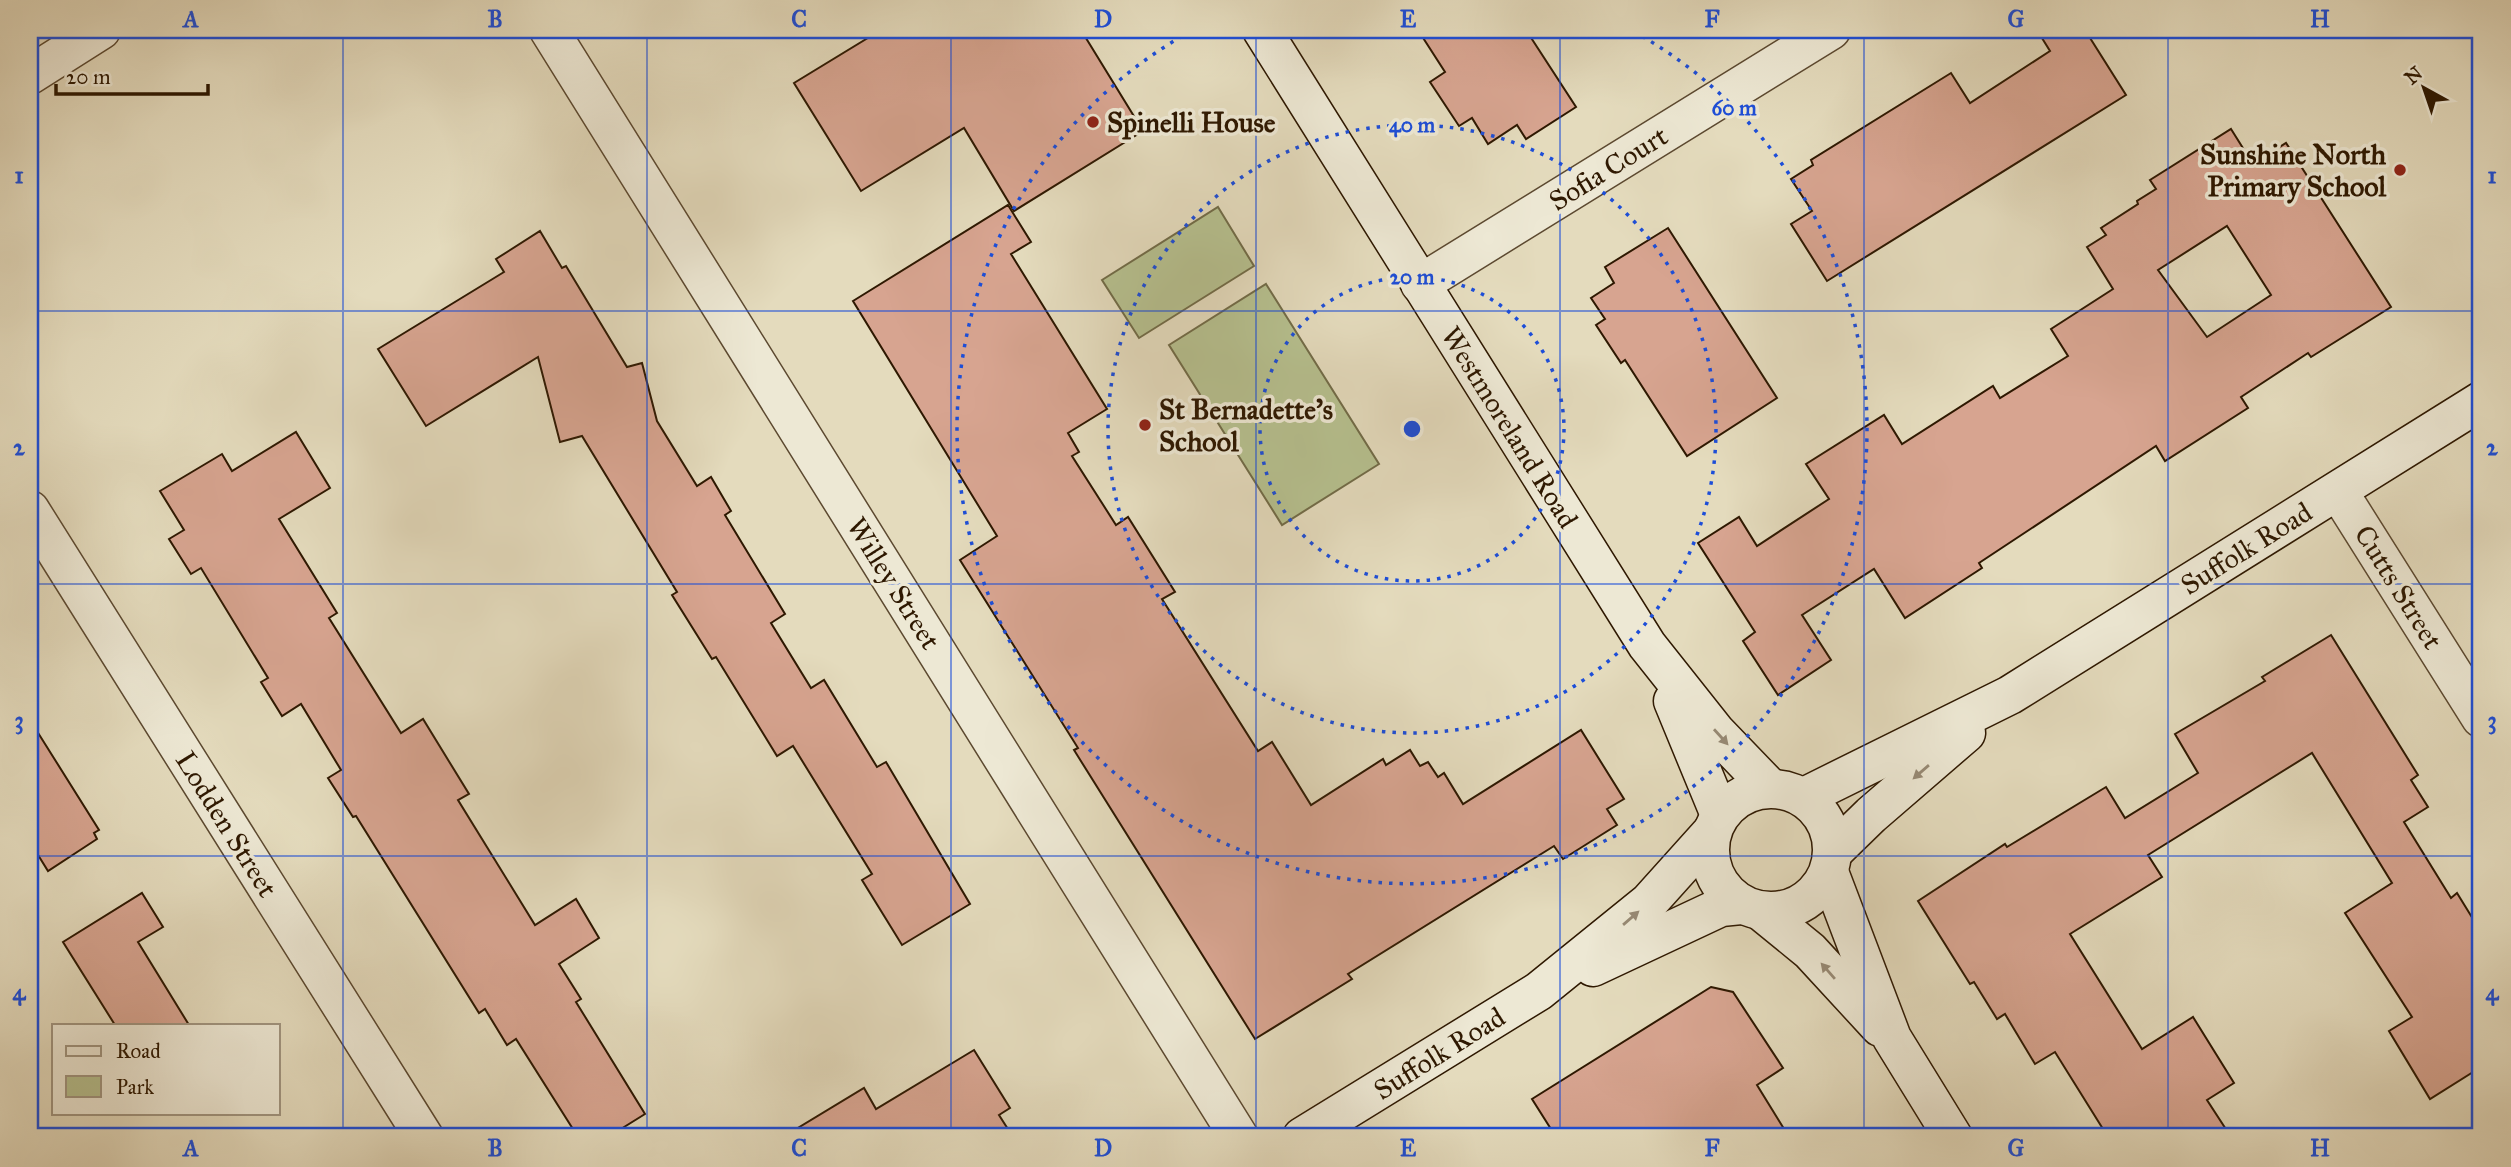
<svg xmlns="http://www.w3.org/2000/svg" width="2511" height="1167" font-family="'IM FELL Great Primer',serif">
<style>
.green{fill:#b6c08f;stroke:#726c48;stroke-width:2}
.building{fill:#d7a490;stroke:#2e1801;stroke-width:2;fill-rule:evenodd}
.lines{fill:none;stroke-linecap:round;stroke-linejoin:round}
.street-casing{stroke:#5c4930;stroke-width:41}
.secondary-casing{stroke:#2e1801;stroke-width:41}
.street{stroke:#ede8d4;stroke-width:38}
.secondary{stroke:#ede8d4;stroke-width:38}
.oneway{fill:#978a75}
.grid{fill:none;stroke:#1d4ed8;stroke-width:2;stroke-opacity:0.55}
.ring{fill:none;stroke:#1d4ed8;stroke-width:3.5;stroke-dasharray:3.5 7}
.poi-dot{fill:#8f2418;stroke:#ede8d4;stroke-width:2.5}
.labels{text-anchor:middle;stroke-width:7;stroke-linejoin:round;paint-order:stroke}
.poi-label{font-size:28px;font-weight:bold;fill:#2e1801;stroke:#ede8d4;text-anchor:start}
.street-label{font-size:28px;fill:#2e1801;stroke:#ede8d4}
.centre{fill:#1d4ed8;stroke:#ede8d4;stroke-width:3.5}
.ring-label{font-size:21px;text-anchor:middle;font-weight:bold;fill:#1d4ed8;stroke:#ede8d4;stroke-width:7;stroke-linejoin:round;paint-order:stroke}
.neatline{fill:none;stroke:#1d4ed8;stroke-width:2.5}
.grid-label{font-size:23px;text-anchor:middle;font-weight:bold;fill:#1d4ed8}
</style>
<rect width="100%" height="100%" fill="#e4dbbd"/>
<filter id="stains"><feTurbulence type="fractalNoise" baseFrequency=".00286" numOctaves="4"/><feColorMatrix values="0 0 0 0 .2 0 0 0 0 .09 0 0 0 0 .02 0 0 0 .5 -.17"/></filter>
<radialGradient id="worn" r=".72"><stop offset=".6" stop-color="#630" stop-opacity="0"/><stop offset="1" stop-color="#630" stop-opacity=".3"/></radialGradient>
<g class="green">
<polygon points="1218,207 1254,266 1139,338 1102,280"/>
<polygon points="1266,284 1379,464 1282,525 1169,345"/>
</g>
<g class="building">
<polygon points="881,30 1081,30 1143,131 1014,211 964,128 861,191 794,83"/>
<polygon points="1418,30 1526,30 1576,107 1526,139 1517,125 1488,144 1472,118 1459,126 1430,82 1445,72"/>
<polygon points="2037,30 2085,30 2126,95 1827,281 1791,224 1812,211 1791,179 1813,165 1811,160 1951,73 1970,103 2050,51"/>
<path d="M 2231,129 L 2253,164 L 2286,143 L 2391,307 L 2311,357 L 2308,353 L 2241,397 L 2248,408 L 2165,461 L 2156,446 L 1979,563 L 1982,568 L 1905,618 L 1874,569 L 1802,615 L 1831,660 L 1778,695 L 1743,641 L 1755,632 L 1698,543 L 1739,517 L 1757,546 L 1829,499 L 1806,464 L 1884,415 L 1902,444 L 1993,386 L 2000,398 L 2068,356 L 2051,329 L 2113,289 L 2087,247 L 2106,235 L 2101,228 L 2138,204 L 2137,201 L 2156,189 L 2150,180 ZM 2227,226 L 2271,295 L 2207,337 L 2158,270 Z"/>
<polygon points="1008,205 1031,242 1011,254 1107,409 1068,433 1079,452 1072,456 1116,525 1128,517 1175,592 1162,599 1258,751 1272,742 1311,805 1383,759 1386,765 1410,750 1420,766 1428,762 1438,777 1444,773 1463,804 1581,730 1624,799 1607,809 1617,825 1563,859 1554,846 1348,974 1352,979 1255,1039 1074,750 1078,748 960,560 997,536 853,301"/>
<polygon points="1668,228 1777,398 1687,456 1625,360 1621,363 1596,325 1605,319 1591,298 1614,283 1605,267"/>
<polygon points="540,231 562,268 566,266 627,367 642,363 657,421 697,486 711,477 731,511 725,515 785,614 771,623 811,688 824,680 877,767 886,762 970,904 902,945 862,880 872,874 793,746 777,756 716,657 712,659 672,595 677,592 582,436 560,442 538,357 426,426 378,349 504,272 496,259"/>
<polygon points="296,432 330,488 279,519 337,613 329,618 401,733 423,719 469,794 458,800 535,925 576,899 599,938 559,964 581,999 576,1002 645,1114 608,1137 578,1137 516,1039 507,1045 485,1009 479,1013 356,816 353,817 328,778 341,770 301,704 282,716 261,682 268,678 201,568 191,574 169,539 184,530 160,491 222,454 232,471"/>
<polygon points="2331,635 2418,775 2411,780 2428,807 2404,822 2451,898 2457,893 2481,932 2481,1067 2430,1099 2389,1031 2412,1017 2345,913 2392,883 2312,753 2148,855 2162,877 2070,934 2142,1049 2193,1017 2234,1083 2207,1100 2231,1137 2108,1137 2055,1052 2035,1064 2005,1014 1997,1019 1974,982 1970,984 1918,901 2005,844 2007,847 2106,787 2125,818 2198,773 2175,734 2265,681 2262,677"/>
<polygon points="30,720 99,830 94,833 97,839 48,871 30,842"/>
<polygon points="142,893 163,927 138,942 189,1025 115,1025 63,942"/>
<polygon points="1711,987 1733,992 1783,1068 1757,1085 1789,1137 1556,1137 1532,1099"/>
<polygon points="974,1050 1010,1108 999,1115 1013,1137 783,1137 864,1088 876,1109"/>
</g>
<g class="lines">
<g class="street-casing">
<g id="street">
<polyline points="549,30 1239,1137"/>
<polyline points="30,75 101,30"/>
<polyline points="1420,284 1831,30"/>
<polyline points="2338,491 2481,718"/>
<polyline points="30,510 424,1137"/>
</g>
</g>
<g class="secondary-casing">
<g id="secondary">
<polyline points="1262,30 1647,645 1716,732 1770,788"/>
<polyline points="1673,701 1720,815"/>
<circle cx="1771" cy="850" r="61"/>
<polyline points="1804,797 2010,695 2481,401"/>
<polyline points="1833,852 1871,815 1966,733"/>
<polyline points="1829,872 1892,1038 1953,1137"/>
<polyline points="1761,911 1810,951 1880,1027"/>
<polyline points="1593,967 1721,907 1741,905"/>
<polyline points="1302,1137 1539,991 1649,902 1711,833"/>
</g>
</g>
<use href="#street" class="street"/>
<use href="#secondary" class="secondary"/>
</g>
<defs><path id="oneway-solid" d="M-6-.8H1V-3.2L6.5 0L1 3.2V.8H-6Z" transform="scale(1.75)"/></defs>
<g class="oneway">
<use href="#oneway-solid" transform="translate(1721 737) rotate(48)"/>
<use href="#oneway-solid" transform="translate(1921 772) rotate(139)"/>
<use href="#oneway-solid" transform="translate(1631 918) rotate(-41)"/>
<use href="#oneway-solid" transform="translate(1828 971) rotate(-131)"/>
</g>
<path class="grid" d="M 343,30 L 343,1137M 647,30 L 647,1137M 951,30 L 951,1137M 1256,30 L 1256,1137M 1560,30 L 1560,1137M 1864,30 L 1864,1137M 2168,30 L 2168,1137M 30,311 L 2481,311M 30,584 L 2481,584M 30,856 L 2481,856"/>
<g class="ring">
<circle cx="1412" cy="429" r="152"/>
<circle cx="1412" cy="429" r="304"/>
<path d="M1633 31A455 455 0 1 1 1191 31"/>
</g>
<g class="poi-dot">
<circle cx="1093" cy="122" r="7"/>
<circle cx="2400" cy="170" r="7"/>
<circle cx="1145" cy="425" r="7"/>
</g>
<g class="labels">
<g class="poi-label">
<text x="1107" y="132">Spinelli House</text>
<text x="2386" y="164" text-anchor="end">Sunshine North<tspan x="2386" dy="32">Primary School</tspan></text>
<text x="1159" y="419">St Bernadette's<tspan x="1159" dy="32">School</tspan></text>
</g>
<g class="street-label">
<text transform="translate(1608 168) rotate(-32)" y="10">Sofia Court</text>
<text transform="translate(1510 427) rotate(58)" y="10">Westmoreland Road</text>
<text transform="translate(2246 548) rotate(-32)" y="10">Suffolk Road</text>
<text transform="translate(894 583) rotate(58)" y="10">Willey Street</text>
<text transform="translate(2399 587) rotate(58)" y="10">Cutts Street</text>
<text transform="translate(227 824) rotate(58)" y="10">Lodden Street</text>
<text transform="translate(1439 1053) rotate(-32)" y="10">Suffolk Road</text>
</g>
</g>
<circle cx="1412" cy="429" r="10" class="centre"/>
<g class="ring-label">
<text x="1734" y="115">60 m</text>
<text x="1412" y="132">40 m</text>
<text x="1412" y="284">20 m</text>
</g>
<rect width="2511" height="1167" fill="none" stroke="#e4dbbd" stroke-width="77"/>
<rect x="52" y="1024" width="228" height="91" fill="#ede8d4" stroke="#a19580" stroke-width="2"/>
<rect x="66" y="1046" width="35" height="10" fill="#ede8d4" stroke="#a19580" stroke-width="2"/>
<text x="116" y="1058" font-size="21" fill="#2e1801">Road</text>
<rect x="66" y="1076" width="35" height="21" fill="#b6c08f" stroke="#a19580" stroke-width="2"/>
<text x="116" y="1094" font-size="21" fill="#2e1801">Park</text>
<g transform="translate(2424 88) rotate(320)" stroke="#ede8d4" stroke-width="5" paint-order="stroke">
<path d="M0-5L12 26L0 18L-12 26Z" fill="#2e1801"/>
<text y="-10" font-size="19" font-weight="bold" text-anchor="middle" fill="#2e1801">N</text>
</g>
<path d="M56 84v10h152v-10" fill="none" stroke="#2e1801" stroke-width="3.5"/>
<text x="66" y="84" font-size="21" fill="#2e1801" stroke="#ede8d4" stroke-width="5" paint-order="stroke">20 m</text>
<rect x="38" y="38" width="2434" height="1090" class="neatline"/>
<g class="grid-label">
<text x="191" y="27">A</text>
<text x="495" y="27">B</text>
<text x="799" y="27">C</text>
<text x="1103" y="27">D</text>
<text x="1408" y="27">E</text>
<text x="1712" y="27">F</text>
<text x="2016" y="27">G</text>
<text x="2320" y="27">H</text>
<text x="19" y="183">1</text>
<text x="2492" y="183">1</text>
<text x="19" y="455">2</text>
<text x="2492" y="455">2</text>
<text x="19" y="728">3</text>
<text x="2492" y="728">3</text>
<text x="19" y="1000">4</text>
<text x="2492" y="1000">4</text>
<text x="191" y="1156">A</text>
<text x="495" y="1156">B</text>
<text x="799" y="1156">C</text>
<text x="1103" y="1156">D</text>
<text x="1408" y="1156">E</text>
<text x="1712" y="1156">F</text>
<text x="2016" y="1156">G</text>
<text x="2320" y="1156">H</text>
</g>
<rect width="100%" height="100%" filter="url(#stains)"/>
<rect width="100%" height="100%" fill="url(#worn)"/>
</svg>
